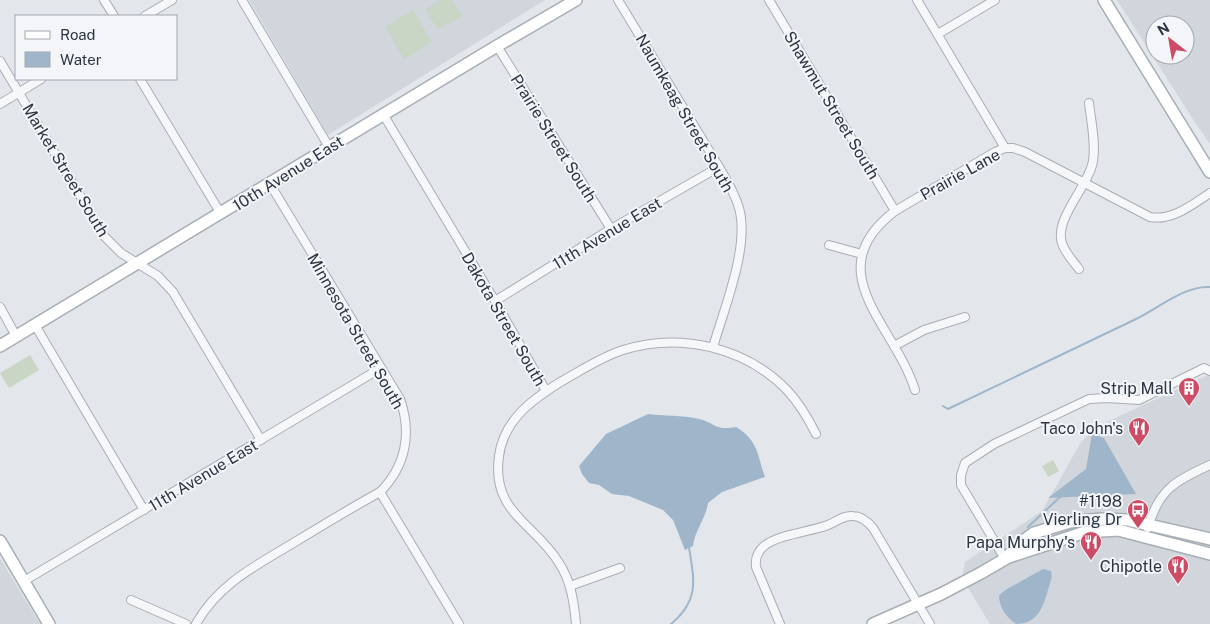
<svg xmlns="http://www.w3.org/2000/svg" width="1210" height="624" font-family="'Public Sans',sans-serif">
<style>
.built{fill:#d1d6dd;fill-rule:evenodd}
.green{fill:#c9d5c5}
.water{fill:#9fb6ca}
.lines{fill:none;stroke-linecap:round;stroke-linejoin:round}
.stream{stroke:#9fb6ca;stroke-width:2}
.street-casing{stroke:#a8aeb5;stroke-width:10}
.secondary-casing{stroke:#a8aeb5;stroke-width:14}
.street{stroke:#f6f7f9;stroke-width:8}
.secondary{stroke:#fff;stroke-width:11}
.labels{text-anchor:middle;stroke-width:4;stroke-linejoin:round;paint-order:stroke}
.street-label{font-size:16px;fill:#2b3543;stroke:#f3f5f8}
.poi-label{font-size:16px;fill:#2b3543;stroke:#f3f5f8;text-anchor:end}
</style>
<rect width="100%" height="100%" fill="#e3e7eb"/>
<g class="built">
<polygon points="249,0 545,0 328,135"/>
<path d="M 1117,0 L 1210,0 L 1210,144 L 1194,121 ZM 1155,25 L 1185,25 L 1185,55 L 1155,55 Z"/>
<polygon points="1210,374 1210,624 990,624 962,578 965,562 1042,511 1081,442 1098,426"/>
<polygon points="0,558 40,624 0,624"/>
</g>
<g class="green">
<polygon points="441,0 452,0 462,16 438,30 425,9"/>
<polygon points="413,10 432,42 404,59 385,27"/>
<polygon points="30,355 39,370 9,388 0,373"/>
<polygon points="1053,460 1059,471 1048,477 1042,466"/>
</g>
<g class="water">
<path d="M 648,414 C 665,416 682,415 699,419 C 716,423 714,431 736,427 C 759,441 757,455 765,477 L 722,492 L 708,503 C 706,518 695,530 693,546 L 685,550 L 673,520 L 663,510 L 629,496 L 612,494 L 599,485 L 589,483 L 582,474 L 579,466 L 606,434 Z"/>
<polygon points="1092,434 1104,438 1136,494 1048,498 1086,469"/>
<path d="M 1043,569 L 1051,571 C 1053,578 1050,583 1048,590 C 1043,608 1037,624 1016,624 C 1006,617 999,607 999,595 L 1007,589 Z"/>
</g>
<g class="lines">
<g class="stream">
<path d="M 943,406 L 948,409 C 1010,379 1072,350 1134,320 C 1156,310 1185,285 1210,287"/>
<polyline points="1028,527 1061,496"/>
<path d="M 671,624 C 700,600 694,580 689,547"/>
</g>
<g class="street-casing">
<g id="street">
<polyline points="104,0 114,16"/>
<polyline points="242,0 329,147"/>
<path d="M 618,0 L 719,167 C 727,180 735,194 739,208 C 750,246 724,309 713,347"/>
<polyline points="769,0 895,211"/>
<polyline points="917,0 1005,148"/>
<polyline points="145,16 172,0"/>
<polyline points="938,34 995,0"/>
<polyline points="497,46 611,229"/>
<polyline points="0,61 104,236 121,253 158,276 173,292 261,440"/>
<polyline points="140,79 221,214"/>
<polyline points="0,104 41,79"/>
<polyline points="383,114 495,301 546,391"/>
<polyline points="829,245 862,254"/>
<path d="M 1079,269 C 1073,261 1065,253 1062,243 C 1054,218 1089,186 1093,161 C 1096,143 1091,121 1089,103"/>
<polyline points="495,301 611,229 719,167"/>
<polyline points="0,307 16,336"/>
<polyline points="35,325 144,510"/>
<polyline points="894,346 924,330 965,317"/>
<path d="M 915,390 C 895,325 816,271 895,211 L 995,152 L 1005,148 L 1013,148 L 1025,152 L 1150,217 C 1172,221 1192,205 1210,193"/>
<polyline points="380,492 459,624"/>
<path d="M 1148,528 C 1158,490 1176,480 1210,465"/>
<polyline points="1005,559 961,485 961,475 965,463 994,444 1089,399 1107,398 1139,400 1204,368 1210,371"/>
<polyline points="24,581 381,368"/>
<polyline points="570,586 620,568"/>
<polyline points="131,600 186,624"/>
<path d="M 196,624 C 218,584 257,565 295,542 C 323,525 351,508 380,492 C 406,466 412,433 400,399 L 270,184"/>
<path d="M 576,624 C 574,602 571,581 559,563 C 535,523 491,513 499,456 C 504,419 533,399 562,381 C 582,370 601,357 623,350 C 680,332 745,347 787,390 C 799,403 808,418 816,434"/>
<path d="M 780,624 L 756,567 C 755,559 757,552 764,546 C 780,534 809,532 828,525 C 836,522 843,515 853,516 C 862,516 868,522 873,528 L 930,624"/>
</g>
</g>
<g class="secondary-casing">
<g id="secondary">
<polyline points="1104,0 1210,172"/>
<polyline points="0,346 497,46 576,0"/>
<polyline points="0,541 49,624"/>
<polyline points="1006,558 1085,532 1118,530 1210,554"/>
<polyline points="873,624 941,594 981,573 1005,559 1023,541 1034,533 1070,522 1101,519 1127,520 1210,539"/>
</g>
</g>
<use href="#street" class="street"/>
<use href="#secondary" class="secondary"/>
</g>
<defs>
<g id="building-pin" transform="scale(1.125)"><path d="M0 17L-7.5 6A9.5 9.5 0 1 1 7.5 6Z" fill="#cd4b64" stroke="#f3f5f8"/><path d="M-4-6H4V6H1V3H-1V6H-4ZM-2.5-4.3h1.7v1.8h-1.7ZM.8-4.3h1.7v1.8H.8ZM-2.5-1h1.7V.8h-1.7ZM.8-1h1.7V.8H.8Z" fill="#fff"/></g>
<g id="restaurant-pin" transform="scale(1.125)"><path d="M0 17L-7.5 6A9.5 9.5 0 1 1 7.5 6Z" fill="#cd4b64" stroke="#f3f5f8"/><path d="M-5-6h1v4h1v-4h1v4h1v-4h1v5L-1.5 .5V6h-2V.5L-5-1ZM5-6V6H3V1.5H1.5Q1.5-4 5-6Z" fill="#fff"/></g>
<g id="bus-pin" transform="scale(1.125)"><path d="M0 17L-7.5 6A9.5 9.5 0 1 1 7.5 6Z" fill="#cd4b64" stroke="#f3f5f8"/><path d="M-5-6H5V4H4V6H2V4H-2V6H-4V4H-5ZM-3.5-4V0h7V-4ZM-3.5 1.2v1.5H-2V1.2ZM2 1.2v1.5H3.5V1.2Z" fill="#fff"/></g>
</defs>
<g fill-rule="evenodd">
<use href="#building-pin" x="1189" y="388"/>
<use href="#restaurant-pin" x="1139" y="428"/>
<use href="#bus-pin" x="1138" y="510"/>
<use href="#restaurant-pin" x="1091" y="542"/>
<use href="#restaurant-pin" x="1178" y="566"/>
</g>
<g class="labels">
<g class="street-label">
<text transform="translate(832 105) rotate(59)" y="6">Shawmut Street South</text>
<text transform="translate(685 113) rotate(60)" y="6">Naumkeag Street South</text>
<text transform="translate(554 138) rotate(58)" y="6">Prairie Street South</text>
<text transform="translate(66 170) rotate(59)" y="6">Market Street South</text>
<text transform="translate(288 173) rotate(-32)" y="6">10th Avenue East</text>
<text transform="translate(960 174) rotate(-29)" y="6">Prairie Lane</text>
<text transform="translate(607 233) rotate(-31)" y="6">11th Avenue East</text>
<text transform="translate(504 319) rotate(60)" y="6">Dakota Street South</text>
<text transform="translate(356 331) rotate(60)" y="6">Minnesota Street South</text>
<text transform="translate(203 475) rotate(-31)" y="6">11th Avenue East</text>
</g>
<g class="poi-label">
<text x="1173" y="394">Strip Mall</text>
<text x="1123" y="434">Taco John's</text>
<text x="1122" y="507">#1198<tspan x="1122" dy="18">Vierling Dr</tspan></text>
<text x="1075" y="548">Papa Murphy's</text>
<text x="1162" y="572">Chipotle</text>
</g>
</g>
<rect x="15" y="15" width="162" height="65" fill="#f3f5f8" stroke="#a3a8b0"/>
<rect x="25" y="31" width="25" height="8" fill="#ffffff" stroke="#a3a8b0"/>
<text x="60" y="40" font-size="15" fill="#2b3543">Road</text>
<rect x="25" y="52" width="25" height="15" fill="#9fb6ca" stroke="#a3a8b0"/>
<text x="60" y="65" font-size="15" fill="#2b3543">Water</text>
<g transform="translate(1170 40) rotate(329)"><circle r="24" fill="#f3f5f8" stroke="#a3a8b0"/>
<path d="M0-4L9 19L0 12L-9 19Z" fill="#cd4b64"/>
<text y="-8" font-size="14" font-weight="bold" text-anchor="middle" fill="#2b3543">N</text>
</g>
</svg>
